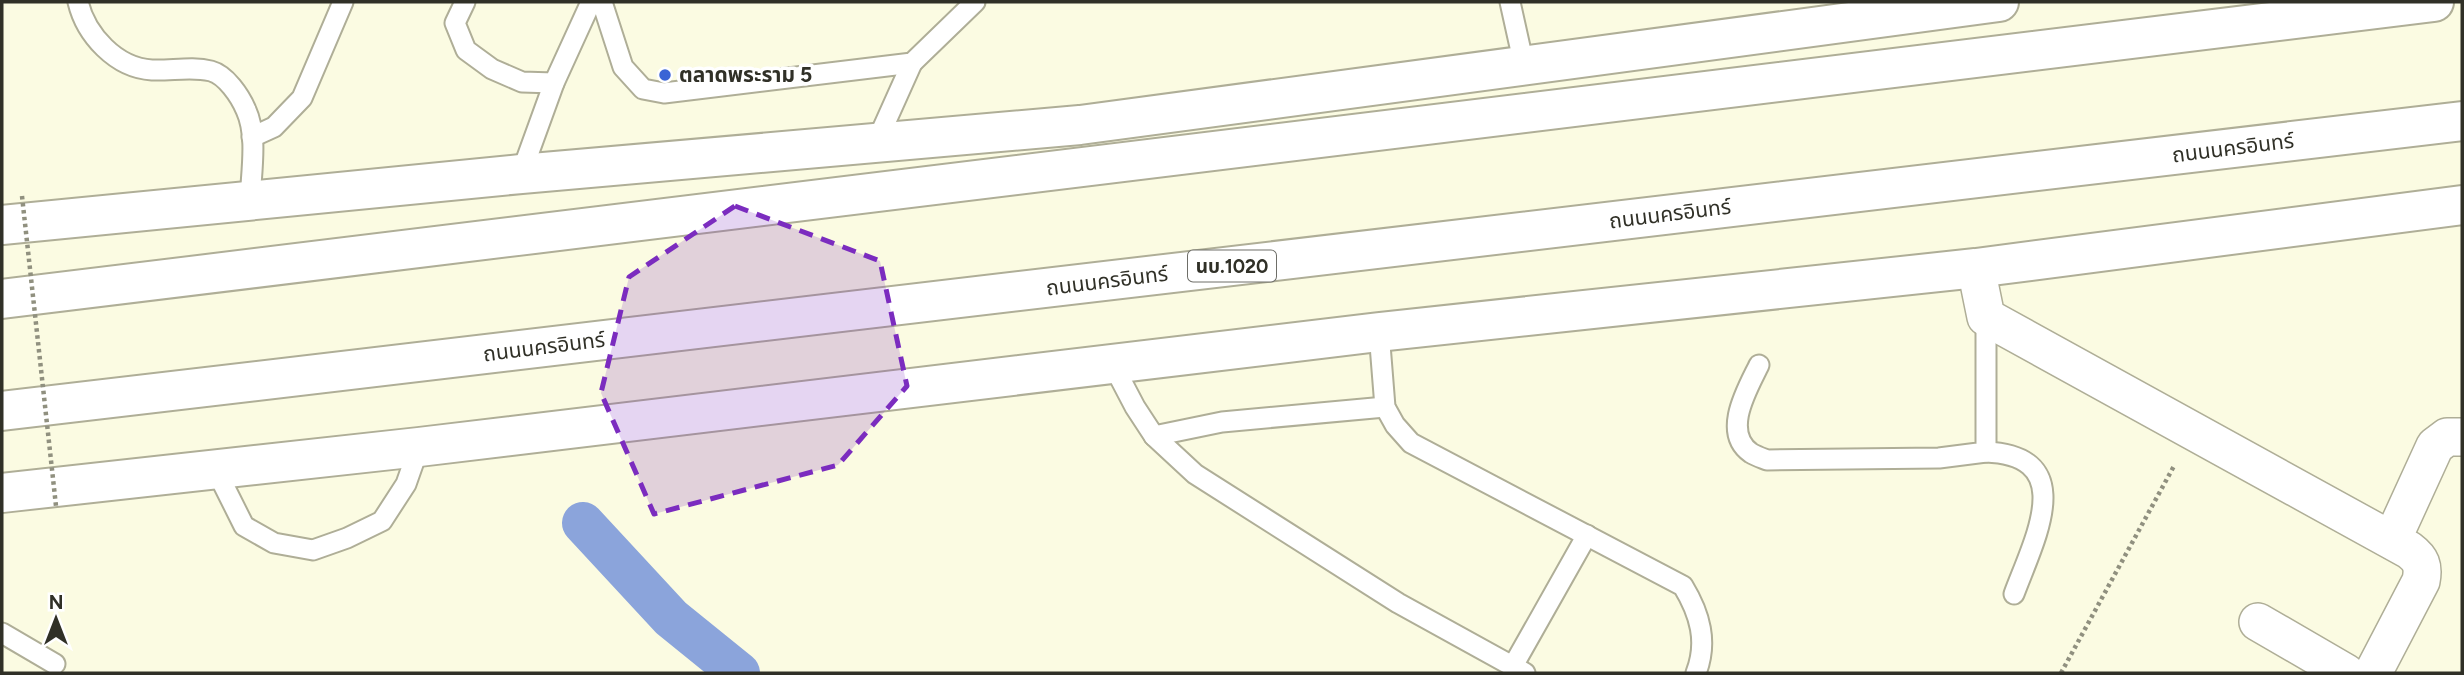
<svg xmlns="http://www.w3.org/2000/svg" width="2464" height="675" font-family="Figtree,'Noto Sans Thai',sans-serif">
<style>
.lines{fill:none;stroke-linecap:round;stroke-linejoin:round}
.canal{stroke:#8ba4db;stroke-width:42}
.lane-casing{stroke:#afae97;stroke-width:23}
.street-casing{stroke:#afae97;stroke-width:40}
.secondary-casing{stroke:#afae97;stroke-width:42}
.primary-casing{stroke:#afae97;stroke-width:42}
.path{stroke:#90907f;stroke-width:4.5;stroke-dasharray:3.5 3.5;stroke-linecap:butt}
.lane{stroke:#fff;stroke-width:19}
.street{stroke:#fff;stroke-width:37}
.secondary{stroke:#fff;stroke-width:38}
.primary{stroke:#fff;stroke-width:38}
.path-bridge{stroke:#90907f;stroke-width:4.5;stroke-dasharray:3.5 3.5;stroke-linecap:butt}
.marked{fill:#7b2cbf;fill-opacity:0.2;stroke:#7b2cbf;stroke-width:5;stroke-dasharray:14 9;stroke-linejoin:round}
.poi-dot{fill:#3a64d5;stroke:#fff;stroke-width:2.5}
.labels{text-anchor:middle;stroke-width:7;stroke-linejoin:round;paint-order:stroke}
.shield{fill:#fff;stroke:#6e6e68;stroke-width:2}
.shield-label{font-size:19px;font-weight:bold;fill:#303027}
.poi-label{font-size:21px;font-weight:bold;fill:#303027;stroke:#fff;text-anchor:start}
.street-label{font-size:21px;fill:#303027;stroke:#fff}
</style>
<rect width="100%" height="100%" fill="#fbfbe2"/>
<g class="lines">
<polyline class="canal" points="583,523 671,618 739,673"/>
<g class="lane-casing">
<g id="lane">
<path d="M 78,2 C 86,35 116,68 152,70 C 171,71 192,66 211,71 C 226,75 240,96 246,110 C 258,136 251,173 250,201"/>
<polyline points="465,2 455,23 466,50 492,69 522,82 554,83"/>
<polyline points="602,2 623,67 643,89 664,93 912,63 975,2"/>
<polyline points="1510,2 1524,65"/>
<polyline points="252,137 274,127 302,98 343,2"/>
<polyline points="877,141 912,63"/>
<polyline points="521,174 554,83 591,2"/>
<path d="M 1379,332 L 1385,407 L 1395,425 L 1411,443 L 1683,586 C 1700,614 1708,642 1696,673"/>
<polyline points="1113,365 1135,407 1154,436 1195,474 1398,603 1525,673"/>
<path d="M 1759,365 C 1748,388 1721,432 1751,453 C 1756,456 1762,458 1767,460 L 1939,458 L 1986,452 L 1986,317"/>
<polyline points="1154,436 1222,422 1385,407"/>
<path d="M 1986,452 C 2080,456 2034,540 2014,594"/>
<polyline points="216,470 244,526 274,543 313,550 347,538 382,521 406,484 419,447"/>
<polyline points="2,633 55,664"/>
<polyline points="1513,666 1587,535"/>
</g>
</g>
<g class="street-casing">
<g id="street">
<path d="M 1976,268 L 1986,317 L 2409,550 C 2421,559 2424,566 2421,581 L 2373,673"/>
<polyline points="2392,540 2435,446 2447,437 2462,437"/>
<polyline points="2258,622 2346,673"/>
</g>
</g>
<g class="secondary-casing">
<g id="secondary">
<polyline points="2,225 521,174 1080,125 1999,2"/>
<polyline points="2,493 419,447 1379,332 1976,268 2462,205"/>
</g>
</g>
<g class="primary-casing">
<g id="primary">
<polyline points="2,299 2434,2"/>
<polyline points="2,411 2462,121"/>
</g>
</g>
<polyline class="path" points="2061,673 2174,466"/>
<use href="#lane" class="lane"/>
<use href="#street" class="street"/>
<use href="#secondary" class="secondary"/>
<use href="#primary" class="primary"/>
<polyline class="path-bridge" points="22,196 56,506"/>
</g>
<path class="marked" d="M 735,206 L 880,261 L 907,386 L 838,465 L 654,514 L 601,393 L 629,277 Z"/>
<circle class="poi-dot" cx="665" cy="75" r="7"/>
<g class="labels">
<rect class="shield" x="1188" y="250.5" width="88" height="31" rx="5"/>
<g class="shield-label">
<text x="1232" y="273">นบ.1020</text>
</g>
<g class="poi-label">
<text x="679" y="82">ตลาดพระราม 5</text>
</g>
<g class="street-label">
<text transform="translate(2233 148) rotate(-7)" y="7">ถนนนครอินทร์</text>
<text transform="translate(1670 214) rotate(-7)" y="7">ถนนนครอินทร์</text>
<text transform="translate(1107 281) rotate(-7)" y="7">ถนนนครอินทร์</text>
<text transform="translate(544 347) rotate(-7)" y="7">ถนนนครอินทร์</text>
</g>
</g>
<rect width="2464" height="675" fill="none" stroke="#303027" stroke-width="7"/>
<g transform="translate(56 619)" stroke="#ffffff" stroke-width="5" paint-order="stroke">
<path d="M0-5L12 26L0 18L-12 26Z" fill="#303027"/>
<text y="-10" font-size="19" font-weight="bold" text-anchor="middle" fill="#303027">N</text>
</g>
</svg>
